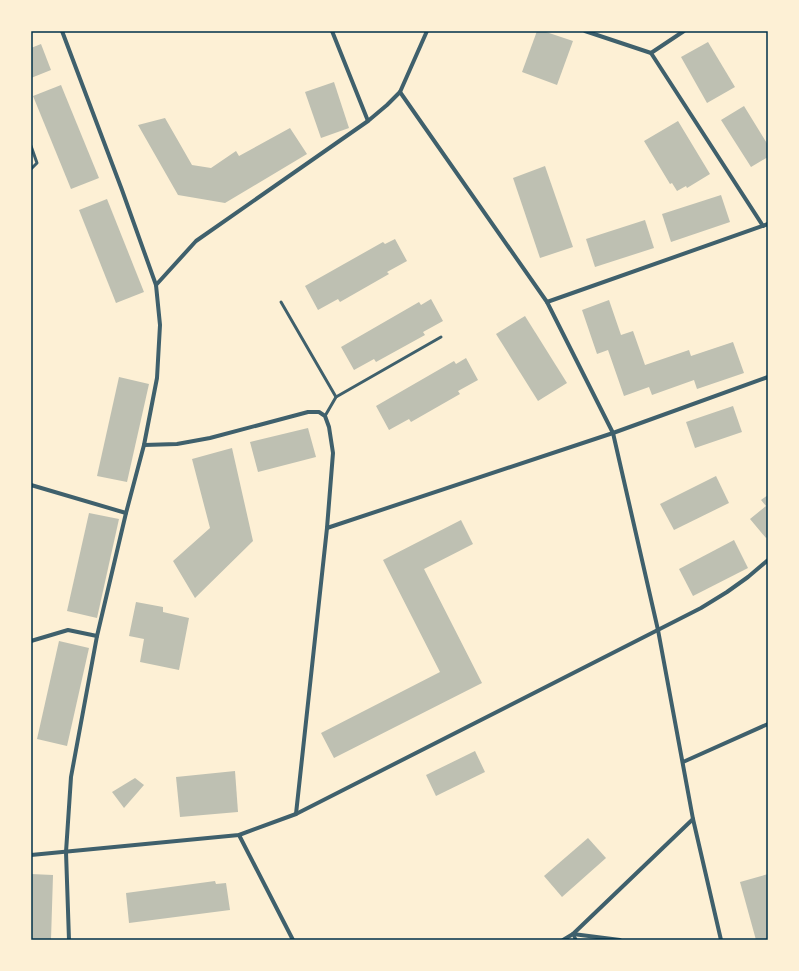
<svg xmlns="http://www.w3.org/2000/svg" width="799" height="971" font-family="'Golos Text',sans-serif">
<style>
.building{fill:#bec0b2}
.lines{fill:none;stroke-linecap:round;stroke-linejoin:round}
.service{stroke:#3f606c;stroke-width:3}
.pedestrian{stroke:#3f606c;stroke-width:3.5}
.minor{stroke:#3f606c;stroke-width:4}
.neatline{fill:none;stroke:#003049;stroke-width:1.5}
</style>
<rect width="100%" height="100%" fill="#fdf0d5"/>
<g class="building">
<polygon points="537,31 543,31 573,41 557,85 522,72"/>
<polygon points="708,42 735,87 707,103 681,57"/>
<polygon points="41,44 51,70 31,78 31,48"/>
<polygon points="334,82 349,128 321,138 305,92"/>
<polygon points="61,85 99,178 71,189 33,96"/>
<polygon points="744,106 768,145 768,151 767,152 768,154 768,157 751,167 721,120"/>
<polygon points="165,118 192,165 211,168 236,151 239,156 290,128 307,154 225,203 178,195 138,125"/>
<polygon points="678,121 710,174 687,188 686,186 677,191 672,183 670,184 644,141"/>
<polygon points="545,166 573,247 540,258 513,178"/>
<polygon points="721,195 730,222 671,242 662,214"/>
<polygon points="107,199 144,292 116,303 79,210"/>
<polygon points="645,220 654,248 595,267 586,239"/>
<polygon points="395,239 407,261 387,272 389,274 340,302 338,299 318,310 305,286 383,242 385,244"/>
<polygon points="431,299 443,321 423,332 425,335 376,362 374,359 354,370 341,347 419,302 421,305"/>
<polygon points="609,300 621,335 633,331 645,365 689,350 691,356 733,342 744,373 697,389 694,380 652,395 649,387 624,396 608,350 597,354 582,310"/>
<polygon points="525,316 567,383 538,401 496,334"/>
<polygon points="466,358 478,380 458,391 460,394 411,422 409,419 389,430 376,406 454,361 456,364"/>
<polygon points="119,377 149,384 127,482 97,476"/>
<polygon points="733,406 742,432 695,448 686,422"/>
<polygon points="308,428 316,457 258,472 250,442"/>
<polygon points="232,448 253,541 195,598 173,561 210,528 192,459"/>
<polygon points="716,476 729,503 674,530 660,504"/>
<polygon points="768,495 768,536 766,538 750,519 766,506 761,500"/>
<polygon points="89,513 119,519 97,618 67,611"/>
<polygon points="461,520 473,544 424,569 482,683 334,758 321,733 440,672 383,560"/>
<polygon points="734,540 748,568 693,596 679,569"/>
<polygon points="136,602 163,607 163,612 189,618 179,670 140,662 144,639 129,636"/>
<polygon points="59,641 89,648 67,746 37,739"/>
<polygon points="475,751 485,772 436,796 426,775"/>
<polygon points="235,771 238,812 180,817 176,777"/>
<polygon points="135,778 144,785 124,808 112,792"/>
<polygon points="588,838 606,858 562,897 544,876"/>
<polygon points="31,874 53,875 51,940 31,940"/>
<polygon points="768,874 768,940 756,940 740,882"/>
<polygon points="215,881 216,884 226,883 230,910 129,923 126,893"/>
</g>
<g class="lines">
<g class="service">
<polyline points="31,146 37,163 31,169"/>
<polyline points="281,302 336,397"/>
<polyline points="325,416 336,397 441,337"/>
</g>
<polyline class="pedestrian" points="573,934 576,940"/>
<g class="minor">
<polyline points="62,31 122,190 156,285 160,325 157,378 144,445 126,513 97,636 71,777 66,852 69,940"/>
<polyline points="332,31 368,121"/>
<polyline points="585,31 651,53 763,226"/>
<polyline points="651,53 684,31"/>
<polyline points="400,92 547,302 613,433 658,630 693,819 721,940"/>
<polyline points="156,285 196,241 368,121 387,105 400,92 427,31"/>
<polyline points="547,302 768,224"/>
<polyline points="144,445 177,444 210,438 308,412 319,412 325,416 329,427 333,453 327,528 296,814"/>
<polyline points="31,485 126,513"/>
<polyline points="327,528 613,433 768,377"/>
<polyline points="31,641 68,630 97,636"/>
<polyline points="683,762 768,724"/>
<polyline points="239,835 293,940"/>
<polyline points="31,855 239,835 296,814 701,608 727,592 748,577 768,560"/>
<polyline points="573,934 693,819"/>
<polyline points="563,940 573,934 620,940"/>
</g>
</g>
<rect width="799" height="971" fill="none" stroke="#fdf0d5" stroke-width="64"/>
<rect x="32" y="32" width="735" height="907" class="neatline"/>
</svg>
